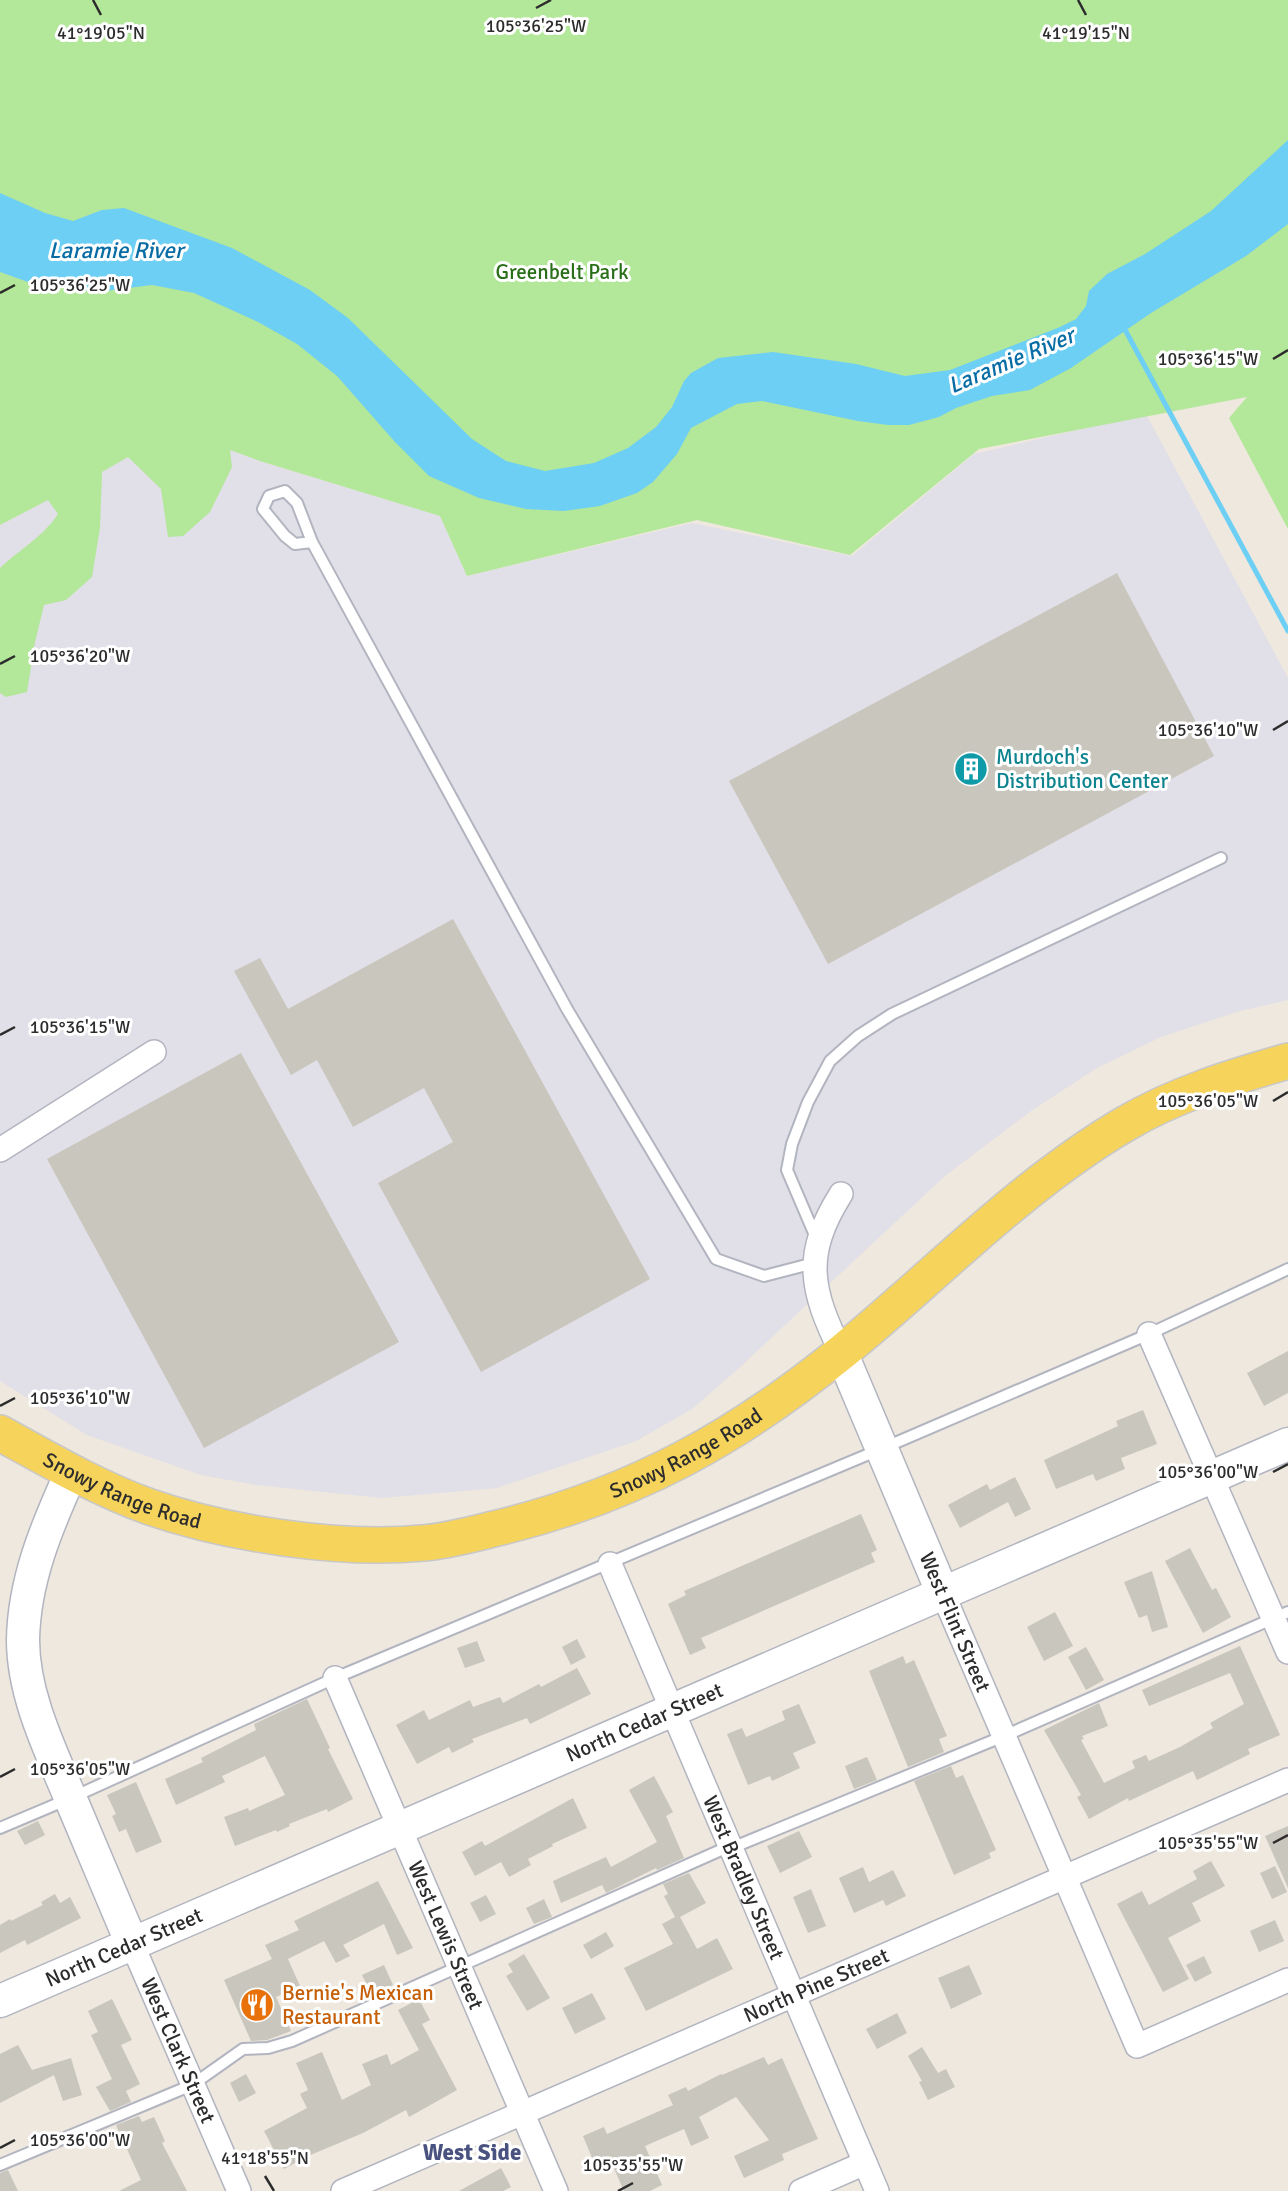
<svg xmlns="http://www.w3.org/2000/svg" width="1288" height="2191" font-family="Signika,sans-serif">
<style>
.industrial{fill:#e1dfe7}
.green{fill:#b3e799}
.water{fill:#6ecff4}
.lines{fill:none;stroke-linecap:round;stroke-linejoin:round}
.stream{stroke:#6ecff4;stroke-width:5}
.building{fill:#c9c6bd}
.lane-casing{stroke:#b2b5c0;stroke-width:14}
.street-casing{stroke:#b2b5c0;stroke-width:26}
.secondary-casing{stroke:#b2b5c0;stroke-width:35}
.primary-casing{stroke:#c8c8c8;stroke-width:38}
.lane{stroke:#fff;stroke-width:10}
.street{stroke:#fff;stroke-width:23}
.secondary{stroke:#fff;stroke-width:32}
.primary{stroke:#f6d45c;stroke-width:35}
.ticks{fill:none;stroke:#2c2c2c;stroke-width:2.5}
.labels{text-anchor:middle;stroke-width:6;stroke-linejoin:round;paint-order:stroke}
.park-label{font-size:21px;fill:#296e18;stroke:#fff}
.culture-label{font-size:21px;fill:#0d838f;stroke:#fff;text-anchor:start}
.street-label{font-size:21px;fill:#2c2c2c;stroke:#fff}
.food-label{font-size:21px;fill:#c56008;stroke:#fff;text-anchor:start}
.water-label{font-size:23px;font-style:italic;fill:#086da5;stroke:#fff}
.neighbourhood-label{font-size:23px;font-weight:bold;fill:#4a5380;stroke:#fff}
.ticks-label{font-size:18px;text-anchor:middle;fill:#2c2c2c;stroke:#fff;stroke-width:6;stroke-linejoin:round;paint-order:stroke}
</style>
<rect width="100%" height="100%" fill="#eee8df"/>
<polygon class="industrial" points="1146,414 1288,678 1288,1000 1240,1011 1161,1037 1097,1068 1031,1111 945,1176 739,1368 692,1409 636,1441 497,1488 382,1498 256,1485 201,1475 87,1435 0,1381 0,525 162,439 230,450 260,461 440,516 467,576 692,523 852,556 974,454"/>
<path class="green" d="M 0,0 L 1288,0 L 1288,529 L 1229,418 L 1247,397 L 979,449 L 850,555 L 697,520 L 467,576 L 440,516 L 260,461 L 230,450 L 232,467 L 210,512 L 183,536 L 168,537 L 161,489 L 128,457 L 102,472 L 100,528 L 92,577 L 66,600 L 44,605 L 35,642 L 27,692 L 6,697 L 0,693 L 0,568 C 19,550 44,536 58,514 L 48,500 L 0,525 Z"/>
<polygon class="water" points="1288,140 1288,224 1246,256 1151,313 1071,368 1030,390 992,396 956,408 939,417 909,425 888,425 858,421 762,401 737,404 691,428 677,454 653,482 637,493 600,506 564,511 526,509 479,498 429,476 395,442 337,376 297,344 258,322 194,293 152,285 105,291 77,290 28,282 0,272 0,193 45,213 73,221 102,210 124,208 232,248 310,290 348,318 472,439 506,461 545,471 594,463 628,448 656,427 672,407 684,381 691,373 718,358 773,352 856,364 905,376 950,370 1060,327 1076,319 1086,306 1089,291 1107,274 1145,254 1211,211"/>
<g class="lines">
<polyline class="stream" points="1123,326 1288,631"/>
</g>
<g class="building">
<polygon points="1117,573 1214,756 828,964 729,781"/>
<polygon points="453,919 650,1279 481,1372 378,1183 453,1142 424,1088 353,1127 317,1060 291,1075 234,971 260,958 288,1009"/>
<polygon points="241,1053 399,1342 204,1448 47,1159"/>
<polygon points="1288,1351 1288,1393 1264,1406 1247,1373"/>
<polygon points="1143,1410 1157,1444 1121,1458 1125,1469 1096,1481 1093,1474 1056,1489 1044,1460 1118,1426 1116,1421"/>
<polygon points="1015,1477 1031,1509 1015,1517 1008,1502 960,1528 948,1505 987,1484 990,1490"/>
<polygon points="861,1514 877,1550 871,1553 875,1562 701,1638 706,1648 690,1655 668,1604 686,1595 684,1591"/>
<polygon points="1190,1548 1212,1590 1216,1588 1231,1617 1203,1633 1165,1561"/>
<polygon points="1152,1571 1168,1627 1152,1632 1147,1615 1139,1618 1124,1582"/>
<polygon points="1055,1612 1073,1646 1044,1661 1027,1627"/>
<polygon points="577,1639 586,1657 571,1665 562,1647"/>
<polygon points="477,1641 485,1661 465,1668 457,1648"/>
<polygon points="1240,1646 1280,1735 1248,1749 1250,1754 1197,1780 1193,1771 1129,1801 1128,1798 1089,1819 1077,1797 1081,1795 1044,1730 1099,1703 1108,1726 1082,1736 1084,1739 1081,1740 1104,1783 1135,1768 1132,1761 1146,1755 1149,1761 1180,1747 1213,1728 1210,1723 1244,1704 1230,1673 1149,1706 1142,1690"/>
<polygon points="1086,1647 1104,1680 1086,1690 1068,1657"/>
<polygon points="903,1656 906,1664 914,1660 947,1736 939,1739 944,1752 908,1767 869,1671"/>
<polygon points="577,1668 591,1694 530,1724 527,1718 472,1739 474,1742 452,1753 449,1747 417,1764 396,1725 424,1710 429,1720 470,1700 473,1707 500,1697 503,1703 539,1684 541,1687"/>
<polygon points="307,1699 330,1748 328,1749 353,1799 328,1812 327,1809 289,1824 290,1826 277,1832 276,1830 235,1846 224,1817 248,1808 249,1811 285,1795 265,1756 222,1776 225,1782 176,1805 165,1779 203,1762 201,1758 256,1730 254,1724"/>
<polygon points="799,1704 816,1743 793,1753 800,1768 772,1781 770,1776 748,1785 727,1734 742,1728 746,1737 785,1720 782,1711"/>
<polygon points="867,1757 877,1780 854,1789 845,1766"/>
<polygon points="951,1766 956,1778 963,1775 996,1850 989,1853 991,1858 954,1875 914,1781"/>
<polygon points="654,1776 673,1812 666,1816 684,1858 657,1870 656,1868 606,1893 602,1885 561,1903 553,1881 606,1857 611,1867 657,1842 629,1790"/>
<polygon points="136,1782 162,1842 136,1853 126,1829 119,1832 112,1816 116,1814 107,1795"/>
<polygon points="573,1798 587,1828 552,1844 553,1846 528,1859 531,1865 509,1877 501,1862 475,1876 462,1852 482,1841 485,1846"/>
<polygon points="38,1821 45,1835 25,1845 17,1831"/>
<polygon points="1288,1826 1288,1888 1265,1836"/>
<polygon points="799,1831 812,1857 780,1873 767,1846"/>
<polygon points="1211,1861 1225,1886 1192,1903 1201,1921 1168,1938 1189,1979 1163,1992 1117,1904 1142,1891 1149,1905 1197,1879 1193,1871"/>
<polygon points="1275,1866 1287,1892 1272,1899 1260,1873"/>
<polygon points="863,1867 869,1882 893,1870 906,1896 886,1906 883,1900 854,1913 839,1878"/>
<polygon points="689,1873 706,1903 680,1917 697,1949 717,1938 733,1969 646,2011 624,1968 673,1944 662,1924 675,1917 664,1896 668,1894 663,1884"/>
<polygon points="378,1881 413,1948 397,1955 384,1924 343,1945 350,1956 336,1963 324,1941 288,1959 300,1986 276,1997 291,2031 267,2040 251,2041 224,1980 272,1959 265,1945 299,1930 294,1921"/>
<polygon points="811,1889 826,1926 808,1933 793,1897"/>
<polygon points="55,1894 60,1903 70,1897 81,1918 27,1945 25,1940 0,1953 0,1925 10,1919 11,1921 43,1905 41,1902"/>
<polygon points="486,1895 496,1914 480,1922 470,1903"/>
<polygon points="544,1899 552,1917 534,1924 526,1908"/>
<polygon points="1275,1920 1284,1941 1259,1952 1250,1931"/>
<polygon points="606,1932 614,1946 591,1959 583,1945"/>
<polygon points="524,1954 550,1998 527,2011 506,1976 513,1972 508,1964"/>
<polygon points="1204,1956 1212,1973 1195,1982 1186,1965"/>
<polygon points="384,1965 393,1985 372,1995 362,1975"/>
<polygon points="969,1965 982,1994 951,2009 938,1978"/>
<polygon points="592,1993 606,2019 575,2034 562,2008"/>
<polygon points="112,1999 132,2040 121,2045 140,2084 126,2091 131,2102 110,2111 96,2087 112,2079 91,2035 98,2032 88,2011"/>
<polygon points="419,1999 430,2020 422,2024 457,2090 409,2117 406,2110 363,2133 308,2156 284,2169 264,2131 307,2108 300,2094 308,2090 296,2063 322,2052 342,2100 371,2085 362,2064 387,2054 391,2065 419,2050 398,2010"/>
<polygon points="897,2013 907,2033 877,2049 866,2029"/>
<polygon points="18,2045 32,2070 71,2058 82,2095 63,2101 54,2075 0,2103 0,2054"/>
<polygon points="922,2047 938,2073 946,2069 955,2087 928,2100 919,2082 922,2081 908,2056"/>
<polygon points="764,2057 768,2065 782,2058 818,2139 782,2154 784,2160 744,2178 734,2156 769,2140 736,2097 699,2117 709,2138 691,2146 684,2129 645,2146 662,2185 650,2191 624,2191 612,2164 597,2170 583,2136 604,2127 607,2134 673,2105 668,2095 686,2087 688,2091 721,2074 722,2075"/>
<polygon points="246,2074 256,2093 239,2102 230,2083"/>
<polygon points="139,2116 142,2122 154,2117 165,2141 162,2143 187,2191 119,2191 141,2180 116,2125"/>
<polygon points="501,2168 511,2187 503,2191 459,2191"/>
<polygon points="8,2170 18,2191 0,2191 0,2173"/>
</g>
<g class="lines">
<g class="lane-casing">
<g id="lane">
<polyline points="312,542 295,544 285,536 263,509 269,496 285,491 297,503 312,542 567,1009 716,1259 764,1276 814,1263"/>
<polyline points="817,1240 787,1170 792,1144 808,1102 830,1061 858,1036 892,1014 1221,858"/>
<polyline points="0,1828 71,1798 335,1678 881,1449 1149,1334 1288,1269"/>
<polyline points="0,2165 192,2085 243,2049 268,2048 292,2041 730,1846 734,1847 1004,1736 1288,1612"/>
</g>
</g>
<g class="street-casing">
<g id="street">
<polyline points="0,1150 154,1052"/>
<path d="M 841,1194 C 802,1256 811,1290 841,1352"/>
<polyline points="1149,1334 1288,1652"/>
<path id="s1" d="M 610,1564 L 877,2191"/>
<polyline points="943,1594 1137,2046 1288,1980"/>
<path id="s2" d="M 335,1678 L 556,2191"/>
<path id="s3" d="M 132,1944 L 239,2191"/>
<path id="s4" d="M 343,2191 L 1288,1780"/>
<polyline points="801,2191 865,2163"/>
</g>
</g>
<g class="secondary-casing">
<g id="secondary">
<polyline points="841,1352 943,1594"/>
<path d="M 71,1473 C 47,1526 24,1580 23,1640 C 23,1696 51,1751 72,1802 C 92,1849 112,1897 132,1944"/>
<path id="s5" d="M 0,2001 L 1288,1444"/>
</g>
</g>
<g class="primary-casing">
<g id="primary">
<path id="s6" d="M 0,1433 C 49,1460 97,1488 150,1507 C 228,1534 341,1551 423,1543 C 449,1541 476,1533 502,1527 C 635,1494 736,1438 842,1352 C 935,1276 1021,1185 1125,1124 C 1176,1094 1232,1077 1288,1061"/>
</g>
</g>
<use href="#lane" class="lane"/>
<use href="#street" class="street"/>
<use href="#secondary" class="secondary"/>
<use href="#primary" class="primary"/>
</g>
<path class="ticks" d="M 93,0 L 101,15M 1078,0 L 1086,15M 536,8 L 551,0M 0,293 L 15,285M 1273,359 L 1288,350M 0,664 L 15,656M 1273,730 L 1288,721M 0,1035 L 15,1027M 1273,1101 L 1288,1092M 0,1406 L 15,1398M 1273,1472 L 1288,1464M 0,1777 L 15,1769M 1273,1843 L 1288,1835M 0,2148 L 15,2140M 265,2176 L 274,2191M 618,2191 L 633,2183"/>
<defs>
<g id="building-disc" transform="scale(1.75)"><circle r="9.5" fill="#0f9aa8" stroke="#fff"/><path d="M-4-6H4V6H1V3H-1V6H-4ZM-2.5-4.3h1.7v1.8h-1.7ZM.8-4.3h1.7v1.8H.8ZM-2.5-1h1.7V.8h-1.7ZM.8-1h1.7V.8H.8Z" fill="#fff"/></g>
<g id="restaurant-disc" transform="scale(1.75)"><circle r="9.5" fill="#e8710a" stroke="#fff"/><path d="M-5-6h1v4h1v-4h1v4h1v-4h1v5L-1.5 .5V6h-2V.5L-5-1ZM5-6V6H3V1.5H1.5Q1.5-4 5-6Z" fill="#fff"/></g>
</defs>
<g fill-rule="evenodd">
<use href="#building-disc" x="971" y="769"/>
<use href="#restaurant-disc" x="257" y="2005"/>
</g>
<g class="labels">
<g class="park-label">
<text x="562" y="279">Greenbelt Park</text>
</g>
<g class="culture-label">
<text x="996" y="764">Murdoch's<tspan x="996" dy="24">Distribution Center</tspan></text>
</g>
<g class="street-label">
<text dy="7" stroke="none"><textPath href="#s6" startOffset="724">Snowy Range Road</textPath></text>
<text dy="7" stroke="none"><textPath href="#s6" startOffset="136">Snowy Range Road</textPath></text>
<text transform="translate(955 1622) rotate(67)" y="7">West Flint Street</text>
<text dy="7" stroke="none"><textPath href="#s5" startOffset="702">North Cedar Street</textPath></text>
<text dy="7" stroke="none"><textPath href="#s1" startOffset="341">West Bradley Street</textPath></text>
<text dy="7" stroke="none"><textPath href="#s2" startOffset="280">West Lewis Street</textPath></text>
<text dy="7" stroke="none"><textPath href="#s5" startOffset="135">North Cedar Street</textPath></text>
<text dy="7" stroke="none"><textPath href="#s4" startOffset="516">North Pine Street</textPath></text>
<text dy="7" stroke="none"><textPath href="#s3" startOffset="116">West Clark Street</textPath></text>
</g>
<g class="food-label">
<text x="282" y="2000">Bernie's Mexican<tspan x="282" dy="24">Restaurant</tspan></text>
</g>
<g class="water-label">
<text x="116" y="258">Laramie River</text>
<text transform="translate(1011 360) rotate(-23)" y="8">Laramie River</text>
</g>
<g class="neighbourhood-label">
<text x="472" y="2160">West Side</text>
</g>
</g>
<g class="ticks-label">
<text x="536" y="32">105°36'25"W</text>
<text x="101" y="39">41°19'05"N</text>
<text x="1086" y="39">41°19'15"N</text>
<text x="80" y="291">105°36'25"W</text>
<text x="1208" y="365">105°36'15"W</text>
<text x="80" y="662">105°36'20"W</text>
<text x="1208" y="736">105°36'10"W</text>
<text x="80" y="1033">105°36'15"W</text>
<text x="1208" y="1107">105°36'05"W</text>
<text x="80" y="1404">105°36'10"W</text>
<text x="1208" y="1478">105°36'00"W</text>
<text x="80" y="1775">105°36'05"W</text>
<text x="1208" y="1849">105°35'55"W</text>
<text x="80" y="2146">105°36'00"W</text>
<text x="265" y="2164">41°18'55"N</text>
<text x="633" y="2171">105°35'55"W</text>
</g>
</svg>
